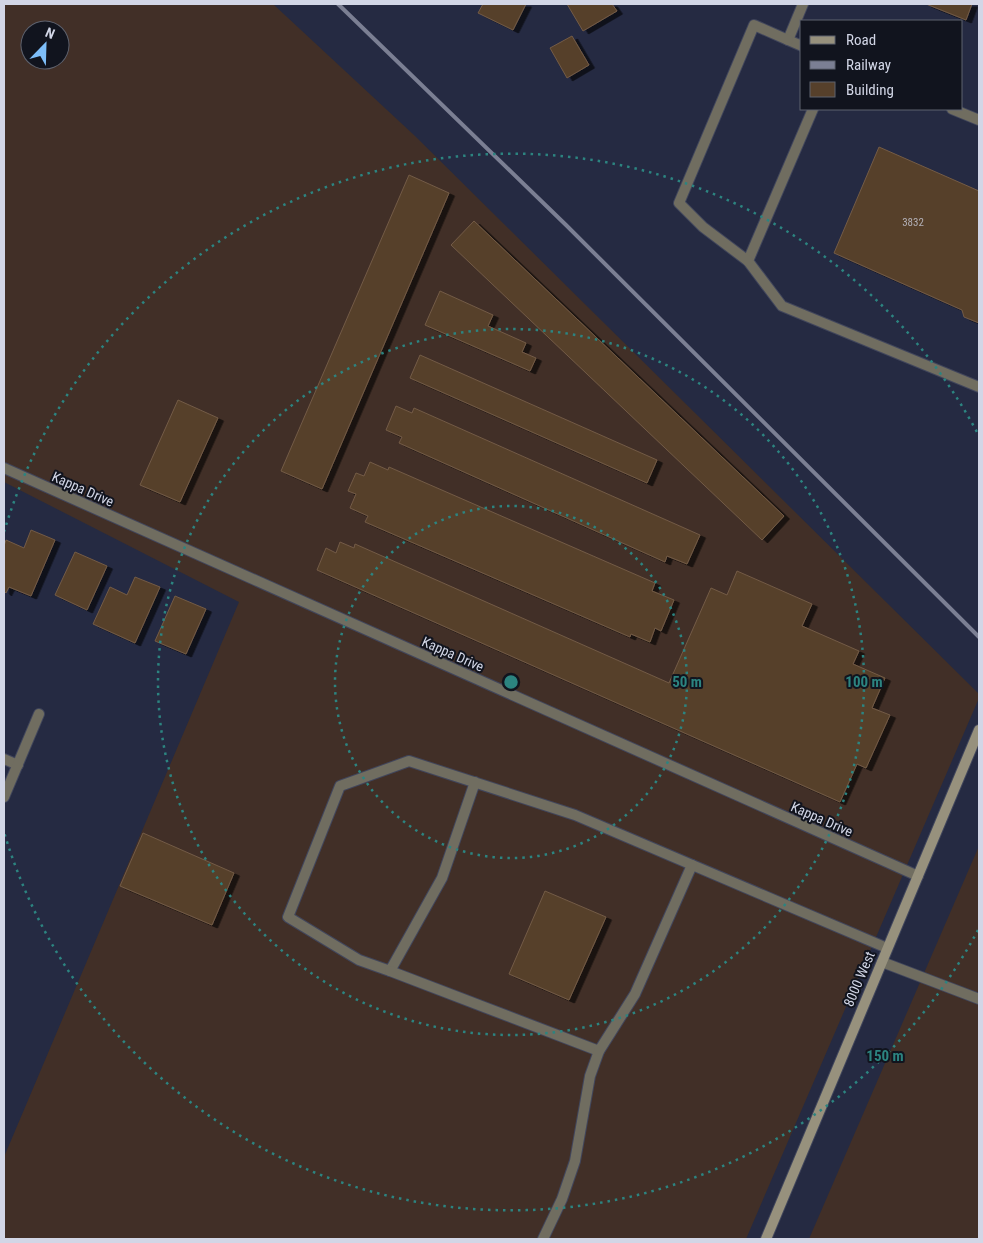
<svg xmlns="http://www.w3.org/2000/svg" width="983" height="1243" font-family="'Roboto Condensed',sans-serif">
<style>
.industrial{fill:#412f27;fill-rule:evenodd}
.building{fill:#56402b;stroke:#735b46;filter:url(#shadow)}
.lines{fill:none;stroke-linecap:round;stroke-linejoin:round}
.lane-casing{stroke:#41465c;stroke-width:12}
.street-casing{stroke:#41465c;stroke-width:12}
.secondary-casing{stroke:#41465c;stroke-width:12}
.lane{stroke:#706d60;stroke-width:10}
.street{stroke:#706d60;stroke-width:10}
.secondary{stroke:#97917d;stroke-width:10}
.rail{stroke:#7b7f93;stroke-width:4}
.ring{fill:none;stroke:#2c8480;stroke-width:2.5;stroke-dasharray:2.5 5}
.labels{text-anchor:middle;stroke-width:4;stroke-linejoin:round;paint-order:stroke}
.number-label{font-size:11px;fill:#b3b0b7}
.street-label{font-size:14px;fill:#d2d6e6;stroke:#11141e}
.centre{fill:#2c8480;stroke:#11141e;stroke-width:2.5}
.ring-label{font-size:15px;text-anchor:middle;font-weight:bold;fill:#2c8480;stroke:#11141e;stroke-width:4;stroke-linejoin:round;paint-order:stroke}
</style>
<defs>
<filter id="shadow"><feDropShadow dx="5.5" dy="3" stdDeviation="0" flood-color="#0009"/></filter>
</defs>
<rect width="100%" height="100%" fill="#252a42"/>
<g class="industrial">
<path d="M 4,4 L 273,4 L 415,136 L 979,694 L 979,698 L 746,1239 L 4,1239 L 4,1157 L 239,602 L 4,482 ZM 30,30 L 60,30 L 60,60 L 30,60 Z"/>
<polygon points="979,846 979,1239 809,1239"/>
</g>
<g class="building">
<polygon points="483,4 526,4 513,30 478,13"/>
<polygon points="567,4 612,4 617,11 583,31"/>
<polygon points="926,4 972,4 966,20"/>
<polygon points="572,36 589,65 567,78 550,48"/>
<polygon points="879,147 979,191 979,323 964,317 962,310 834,253"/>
<polygon points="409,175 449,193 322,489 281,471"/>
<polygon points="474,221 784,516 762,540 451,245"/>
<polygon points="440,291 493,315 488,326 526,343 522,352 536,358 530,371 425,325"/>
<polygon points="420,355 657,460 647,483 410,378"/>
<polygon points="178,400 218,418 180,502 140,485"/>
<polygon points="396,406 412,413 414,408 700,535 687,564 667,556 665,562 399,443 402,437 386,430"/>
<polygon points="370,462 388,470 389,467 655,583 652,591 674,600 661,631 655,628 650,642 631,634 630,637 365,522 368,516 350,508 356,494 348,491 356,473 364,476"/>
<polygon points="31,530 55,540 31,596 9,587 6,593 4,591 4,546 6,540 24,548"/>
<polygon points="340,542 354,548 355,544 669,683 711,588 727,595 737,571 812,604 802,626 859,651 853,664 885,678 872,708 890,715 866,768 857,764 840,802 317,570 326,548 336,553"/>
<polygon points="75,552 107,566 87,610 55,595"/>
<polygon points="135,577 160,587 135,643 93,624 110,587 127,595"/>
<polygon points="175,596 206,609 186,654 155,641"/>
<polygon points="143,833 234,873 212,925 120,886"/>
<polygon points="545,891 606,917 569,1000 509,974"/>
</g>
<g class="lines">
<g class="lane-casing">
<g id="lane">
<polyline points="802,46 788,40 803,4"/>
<polyline points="813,109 748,261 782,306 979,387"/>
<polyline points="952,109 979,120"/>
<polyline points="748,261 703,227 679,203 754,25 788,40"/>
<polyline points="475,782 442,878 390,971 359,960 288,917 340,786 409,761 575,815 887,948"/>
<polyline points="882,962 979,999"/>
<polyline points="390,971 599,1051"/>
<polyline points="543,1239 562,1199 575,1161 590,1076 599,1051 635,994 692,865"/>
</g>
</g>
<g class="street-casing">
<g id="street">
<polyline points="4,468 918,876"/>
<polyline points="4,759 18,765"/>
<polyline points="4,797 39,714"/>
</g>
</g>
<g class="secondary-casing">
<polyline id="secondary" points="766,1239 979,730"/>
</g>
<use href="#lane" class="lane"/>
<use href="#street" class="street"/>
<use href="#secondary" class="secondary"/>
<polyline class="rail" points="338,4 566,225 979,637"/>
</g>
<g class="ring">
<circle cx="511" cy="682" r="176"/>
<circle cx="511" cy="682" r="353"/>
<path d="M978 930A529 529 0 0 1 4 832M4 532A529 529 0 0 1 978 434"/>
</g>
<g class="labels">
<g class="number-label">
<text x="913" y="226">3832</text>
</g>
<g class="street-label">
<text transform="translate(83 489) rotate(24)" y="5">Kappa Drive</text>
<text transform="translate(453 654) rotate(24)" y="5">Kappa Drive</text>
<text transform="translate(822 819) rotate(24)" y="5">Kappa Drive</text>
<text transform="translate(859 979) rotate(-67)" y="5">8000 West</text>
</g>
</g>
<circle cx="511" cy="682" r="8" class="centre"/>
<g class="ring-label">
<text x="687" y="687">50 m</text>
<text x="864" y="687">100 m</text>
<text x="885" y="1061">150 m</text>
</g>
<rect width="983" height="1243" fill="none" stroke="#d2d6e6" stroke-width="10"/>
<rect x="800" y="20" width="162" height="90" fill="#11141e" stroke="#5e626e"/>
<rect x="810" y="36" width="25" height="8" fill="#97917d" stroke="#5e626e"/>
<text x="846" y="45" font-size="15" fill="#d2d6e6">Road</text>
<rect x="810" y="61" width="25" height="8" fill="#7b7f93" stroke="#5e626e"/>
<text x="846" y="70" font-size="15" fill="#d2d6e6">Railway</text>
<rect x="810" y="82" width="25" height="15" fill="#56402b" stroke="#5e626e"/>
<text x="846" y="95" font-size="15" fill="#d2d6e6">Building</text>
<g transform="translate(45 45) rotate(23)"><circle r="24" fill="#11141e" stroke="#5e626e"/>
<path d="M0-4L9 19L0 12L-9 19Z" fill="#7dbef9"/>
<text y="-8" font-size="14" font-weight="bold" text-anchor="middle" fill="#d2d6e6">N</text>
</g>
</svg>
